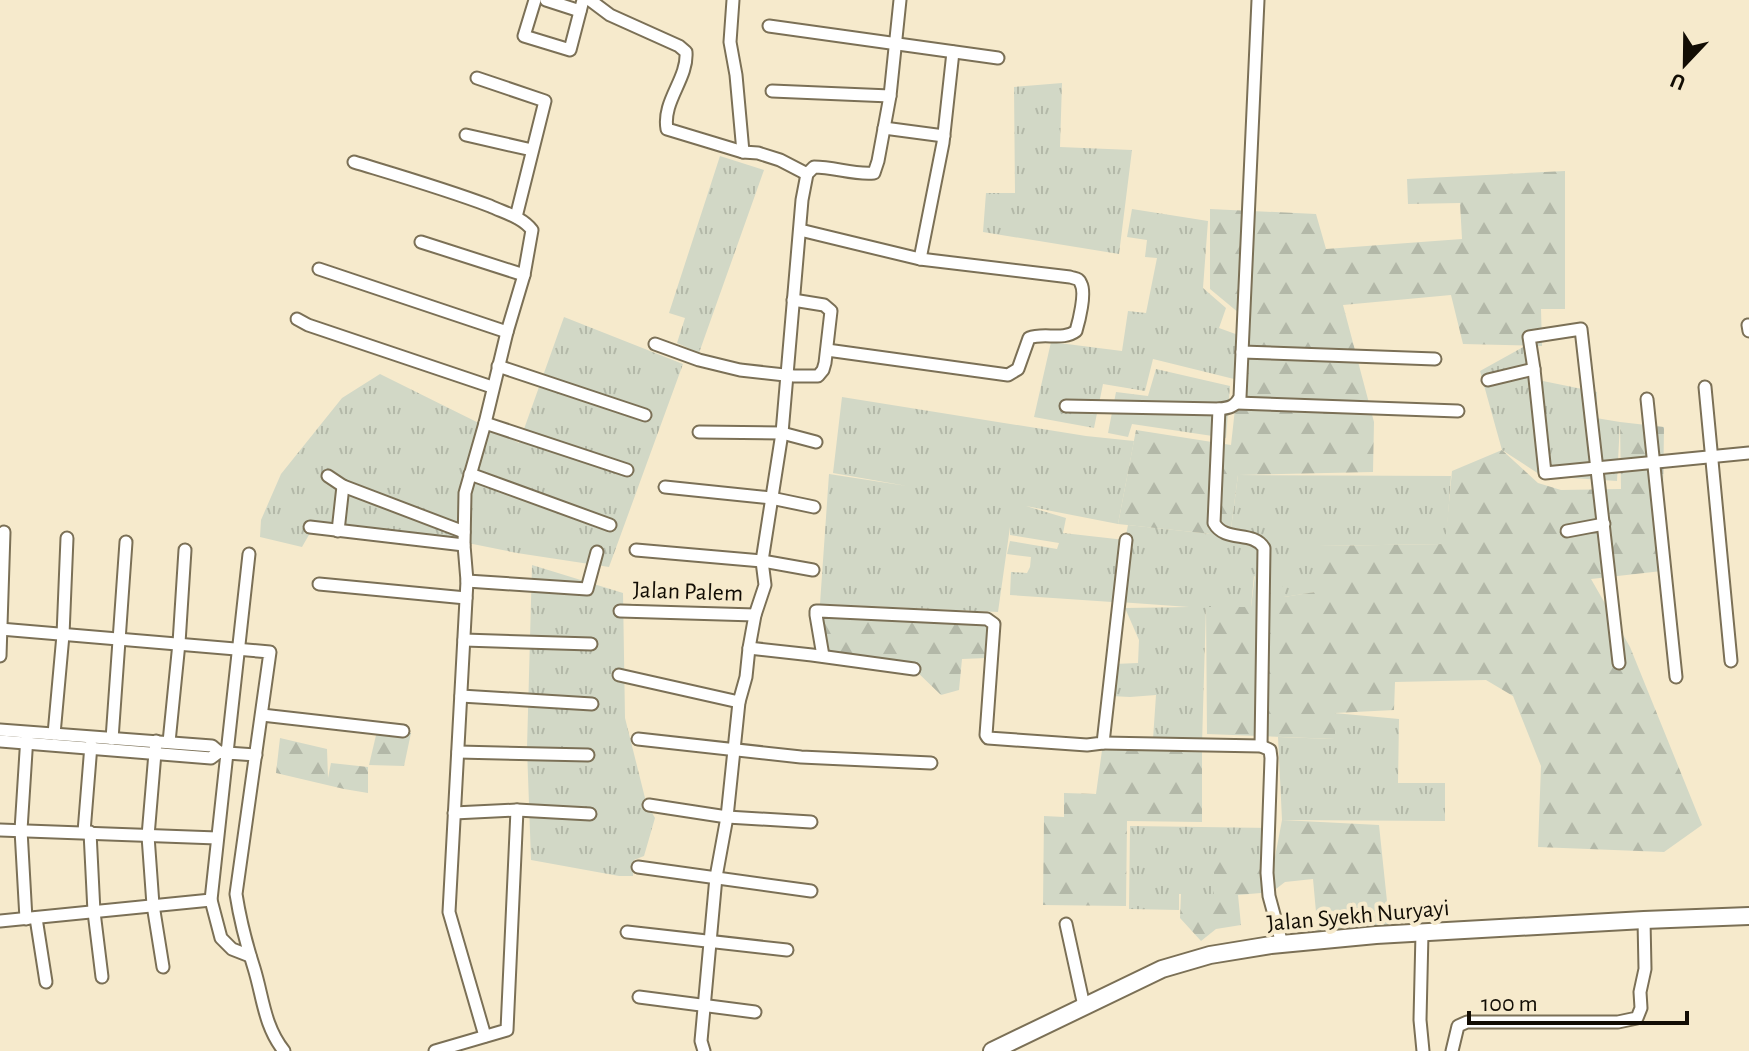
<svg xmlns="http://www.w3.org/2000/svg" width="1749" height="1051" font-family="'Alegreya Sans',sans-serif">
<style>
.grass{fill:url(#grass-tufts)}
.forest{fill:url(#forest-firs)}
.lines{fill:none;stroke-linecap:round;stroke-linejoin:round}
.minor-casing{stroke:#7b7056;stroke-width:15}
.secondary-casing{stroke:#7b7056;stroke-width:20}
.minor{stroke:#fff;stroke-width:11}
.secondary{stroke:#fff;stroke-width:16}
.labels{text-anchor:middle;stroke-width:8;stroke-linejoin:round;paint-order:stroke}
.street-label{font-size:24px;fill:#120d04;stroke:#f6eacc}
</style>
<defs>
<pattern id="grass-tufts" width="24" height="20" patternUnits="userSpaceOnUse" patternTransform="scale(2)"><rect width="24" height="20" fill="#d2d8c6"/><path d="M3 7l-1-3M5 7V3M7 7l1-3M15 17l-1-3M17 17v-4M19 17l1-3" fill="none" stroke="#b3b8a8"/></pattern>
<pattern id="forest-firs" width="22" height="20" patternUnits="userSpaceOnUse" patternTransform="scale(2)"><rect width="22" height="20" fill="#d2d8c6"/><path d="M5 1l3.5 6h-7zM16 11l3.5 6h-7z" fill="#b3b8a8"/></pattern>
</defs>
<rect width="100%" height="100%" fill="#f6eacc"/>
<g class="grass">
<polygon points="1062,83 1060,147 1132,150 1119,254 983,232 986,193 1015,193 1014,87"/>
<polygon points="720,156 764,170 699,353 677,343 685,318 669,313"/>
<polygon points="1132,209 1208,221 1203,288 1226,308 1219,328 1241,336 1234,379 1153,359 1145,391 1103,384 1094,428 1034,417 1051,342 1122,351 1128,311 1146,313 1157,258 1145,257 1147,240 1127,237"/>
<polygon points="564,317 683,364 609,567 517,553 423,534 334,528 310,533 302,547 260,537 261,520 281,474 342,398 380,374 519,443"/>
<polygon points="1525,346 1533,379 1597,392 1596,418 1620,422 1617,481 1542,476 1502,450 1480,371"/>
<polygon points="1156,369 1230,386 1226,438 1132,424 1128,437 1108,433 1116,392 1148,396"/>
<polygon points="842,397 1086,436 1134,441 1118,524 1026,506 1066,518 1063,533 1125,540 1128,525 1230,536 1238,475 1451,476 1446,544 1319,546 1316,592 1284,597 1254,576 1251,607 1206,607 1202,744 1153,739 1156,695 1130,697 1111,696 1114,664 1138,663 1139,640 1125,608 1189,607 1119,602 1123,550 1112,602 1010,595 1011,572 1027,573 1030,567 1031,557 1007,554 1010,541 1057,549 1059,543 1010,535 1010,527 998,612 820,604 829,474 907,486 833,473"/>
<polygon points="532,565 623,593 625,718 646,802 655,818 644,856 634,860 633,876 619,876 531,860 527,748"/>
<polygon points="1334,713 1399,719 1398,783 1445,783 1445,821 1282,820 1278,737 1334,739"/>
<polygon points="1130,826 1275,828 1275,857 1214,894 1179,894 1179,910 1129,909"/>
</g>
<g class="forest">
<polygon points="1565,171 1565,309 1541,309 1542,346 1463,344 1451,295 1343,305 1374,422 1373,472 1238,475 1230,536 1118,524 1136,430 1231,445 1245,318 1210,289 1210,209 1316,214 1326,249 1462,239 1460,203 1408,204 1407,179"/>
<polygon points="1620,422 1664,427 1662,571 1591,579 1630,647 1702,825 1664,852 1538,847 1541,766 1513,696 1486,680 1395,682 1394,710 1335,713 1335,739 1207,734 1206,607 1251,607 1255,575 1282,578 1284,597 1315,592 1318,546 1445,544 1452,471 1502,450 1538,483 1561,490 1621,489"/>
<polygon points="819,614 990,624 987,658 962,659 959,690 941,695 914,669 827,654"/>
<polygon points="377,731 411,733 404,766 369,765"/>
<polygon points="280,738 327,749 328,778 331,763 368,767 368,793 344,789 276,773"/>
<polygon points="1103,743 1202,744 1202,822 1127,821 1126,906 1043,905 1044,816 1064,817 1064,793 1096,794"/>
<polygon points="1282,820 1379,825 1390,930 1318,934 1313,879 1285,882 1272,892 1238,895 1241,925 1216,929 1201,941 1180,918 1181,894 1214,894 1214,856 1275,857"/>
</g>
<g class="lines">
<g class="minor-casing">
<g id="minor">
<polyline points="535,0 524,36 570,50 583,0"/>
<polyline points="546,0 580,11"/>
<path d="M 590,0 L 610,15 L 679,46 L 686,52 C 688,79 662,101 667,129 L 743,152 L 758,153 L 780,160 L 807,174"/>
<polyline points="733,0 730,42 736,75 743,152"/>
<polyline points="769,26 998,58"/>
<polyline points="477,78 545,101 516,217"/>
<polyline points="772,91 890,96"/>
<polyline points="884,128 944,136"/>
<polyline points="466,135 532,150"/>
<path d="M 354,162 C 400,176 445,189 490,206 C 505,213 522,217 532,230 L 524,275 L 507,332 L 485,423 L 465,493 L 464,545 L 467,581 L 449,912 L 485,1036"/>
<path d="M 800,230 L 920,259 L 1070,277 C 1076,279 1079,278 1081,284 C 1086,293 1079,321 1076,331 C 1063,341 1044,332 1029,338 L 1018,369 L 1008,375 L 827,350"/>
<polyline points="421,242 524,275"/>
<polyline points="920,259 943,143 953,52"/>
<polyline points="319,269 507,332"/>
<polyline points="297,319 308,325 492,387"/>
<polyline points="1748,325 1749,331"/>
<polyline points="655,344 699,360 740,370 794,376 818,376 823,370 825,363 831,311 824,305 793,300"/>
<polyline points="1242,352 1435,359"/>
<polyline points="498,366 645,415"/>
<polyline points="1534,369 1529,337 1581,329 1619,663"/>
<polyline points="1488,380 1534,369 1545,473 1749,453"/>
<polyline points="1705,387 1731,661"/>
<polyline points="1647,399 1676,677"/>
<polyline points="1237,403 1458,411"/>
<path d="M 1066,406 L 1219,409 C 1229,408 1235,407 1240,397 L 1258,0"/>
<path d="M 1219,409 L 1214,523 C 1225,543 1253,530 1264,548 L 1261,746"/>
<polyline points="485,423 627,470"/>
<polyline points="699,432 782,433 816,442"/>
<polyline points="470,474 610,525"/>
<polyline points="328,476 343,486 464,532"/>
<polyline points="665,487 771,498 814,507"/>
<polyline points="310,527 464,545"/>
<polyline points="338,531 343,486"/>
<polyline points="1567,531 1604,524"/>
<polyline points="636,550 762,561 813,570"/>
<polyline points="467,581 587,589 597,552"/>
<polyline points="319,584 466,598"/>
<polyline points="620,611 755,615"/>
<path d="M 0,629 L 270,652 L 236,894 C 240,920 246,943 254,968 C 263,997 264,1026 284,1051"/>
<polyline points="464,640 591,644"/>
<polyline points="749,648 812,655 914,669"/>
<polyline points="0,656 4,532"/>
<polyline points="823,656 816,615 816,611 819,611 987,619 994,624 986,735 988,738 1087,745 1103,743 1126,540"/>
<polyline points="619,675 739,702"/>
<polyline points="461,696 592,704"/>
<polyline points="262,715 403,731"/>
<polyline points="0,730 212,746 219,752"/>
<polyline points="54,734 63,635 67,538"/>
<polyline points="112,739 126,542"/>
<polyline points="638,739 801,757 931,763"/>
<polyline points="0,741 211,758 219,752 227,753 249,554"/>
<polyline points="156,741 148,836 153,905 163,967"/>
<polyline points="169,742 179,643 185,550"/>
<polyline points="1103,743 1261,746 1270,750 1271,758 1267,873 1269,896 1282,944"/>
<polyline points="458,752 588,755"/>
<polyline points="649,805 727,817 811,822"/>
<polyline points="454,813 517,810 590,814"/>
<polyline points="0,830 217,838"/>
<polyline points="84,832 91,745"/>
<polyline points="90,832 94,912 102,977"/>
<polyline points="638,867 811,891"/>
<polyline points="36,918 46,982"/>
<polyline points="26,919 21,830 27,736"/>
<polyline points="0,921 211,900"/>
<polyline points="1066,924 1084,1006"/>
<polyline points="627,932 787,950"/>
<polyline points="1422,933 1420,1020 1423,1051"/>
<polyline points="250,956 232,949 221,938 211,900 227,753 256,755"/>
<polyline points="639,997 755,1012"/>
<polyline points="435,1051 507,1030 517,810"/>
<path d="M 704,1051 L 701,1041 L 716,877 L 727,817 L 739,702 L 746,677 L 749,648 L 755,615 L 765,585 L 762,561 L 782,433 L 802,200 L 807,174 L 814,167 C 835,167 853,175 874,173 L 878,161 L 890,96 L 900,0"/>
<polyline points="1452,1051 1458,1026 1467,1022 1618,1022 1637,1018 1641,1008 1640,992 1645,969 1644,920"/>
</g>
</g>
<g class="secondary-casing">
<polyline id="secondary" points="992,1051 1162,969 1210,955 1271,945 1376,935 1644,920 1749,916"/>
</g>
<use href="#minor" class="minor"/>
<use href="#secondary" class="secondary"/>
</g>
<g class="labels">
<g class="street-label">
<text transform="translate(688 591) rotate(2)" y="8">Jalan Palem</text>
<text transform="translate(1358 915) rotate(-5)" y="8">Jalan Syekh Nuryayi</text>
</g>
</g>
<g transform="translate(1685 64) rotate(202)" stroke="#f6eacc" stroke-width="6" paint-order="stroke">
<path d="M0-6L14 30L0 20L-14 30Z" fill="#120d04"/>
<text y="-12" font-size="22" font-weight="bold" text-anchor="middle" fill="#120d04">U</text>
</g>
<path d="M1469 1011v12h218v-12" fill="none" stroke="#120d04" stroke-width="4"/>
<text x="1481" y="1011" font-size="24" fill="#120d04" stroke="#f6eacc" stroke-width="6" paint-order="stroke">100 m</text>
</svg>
